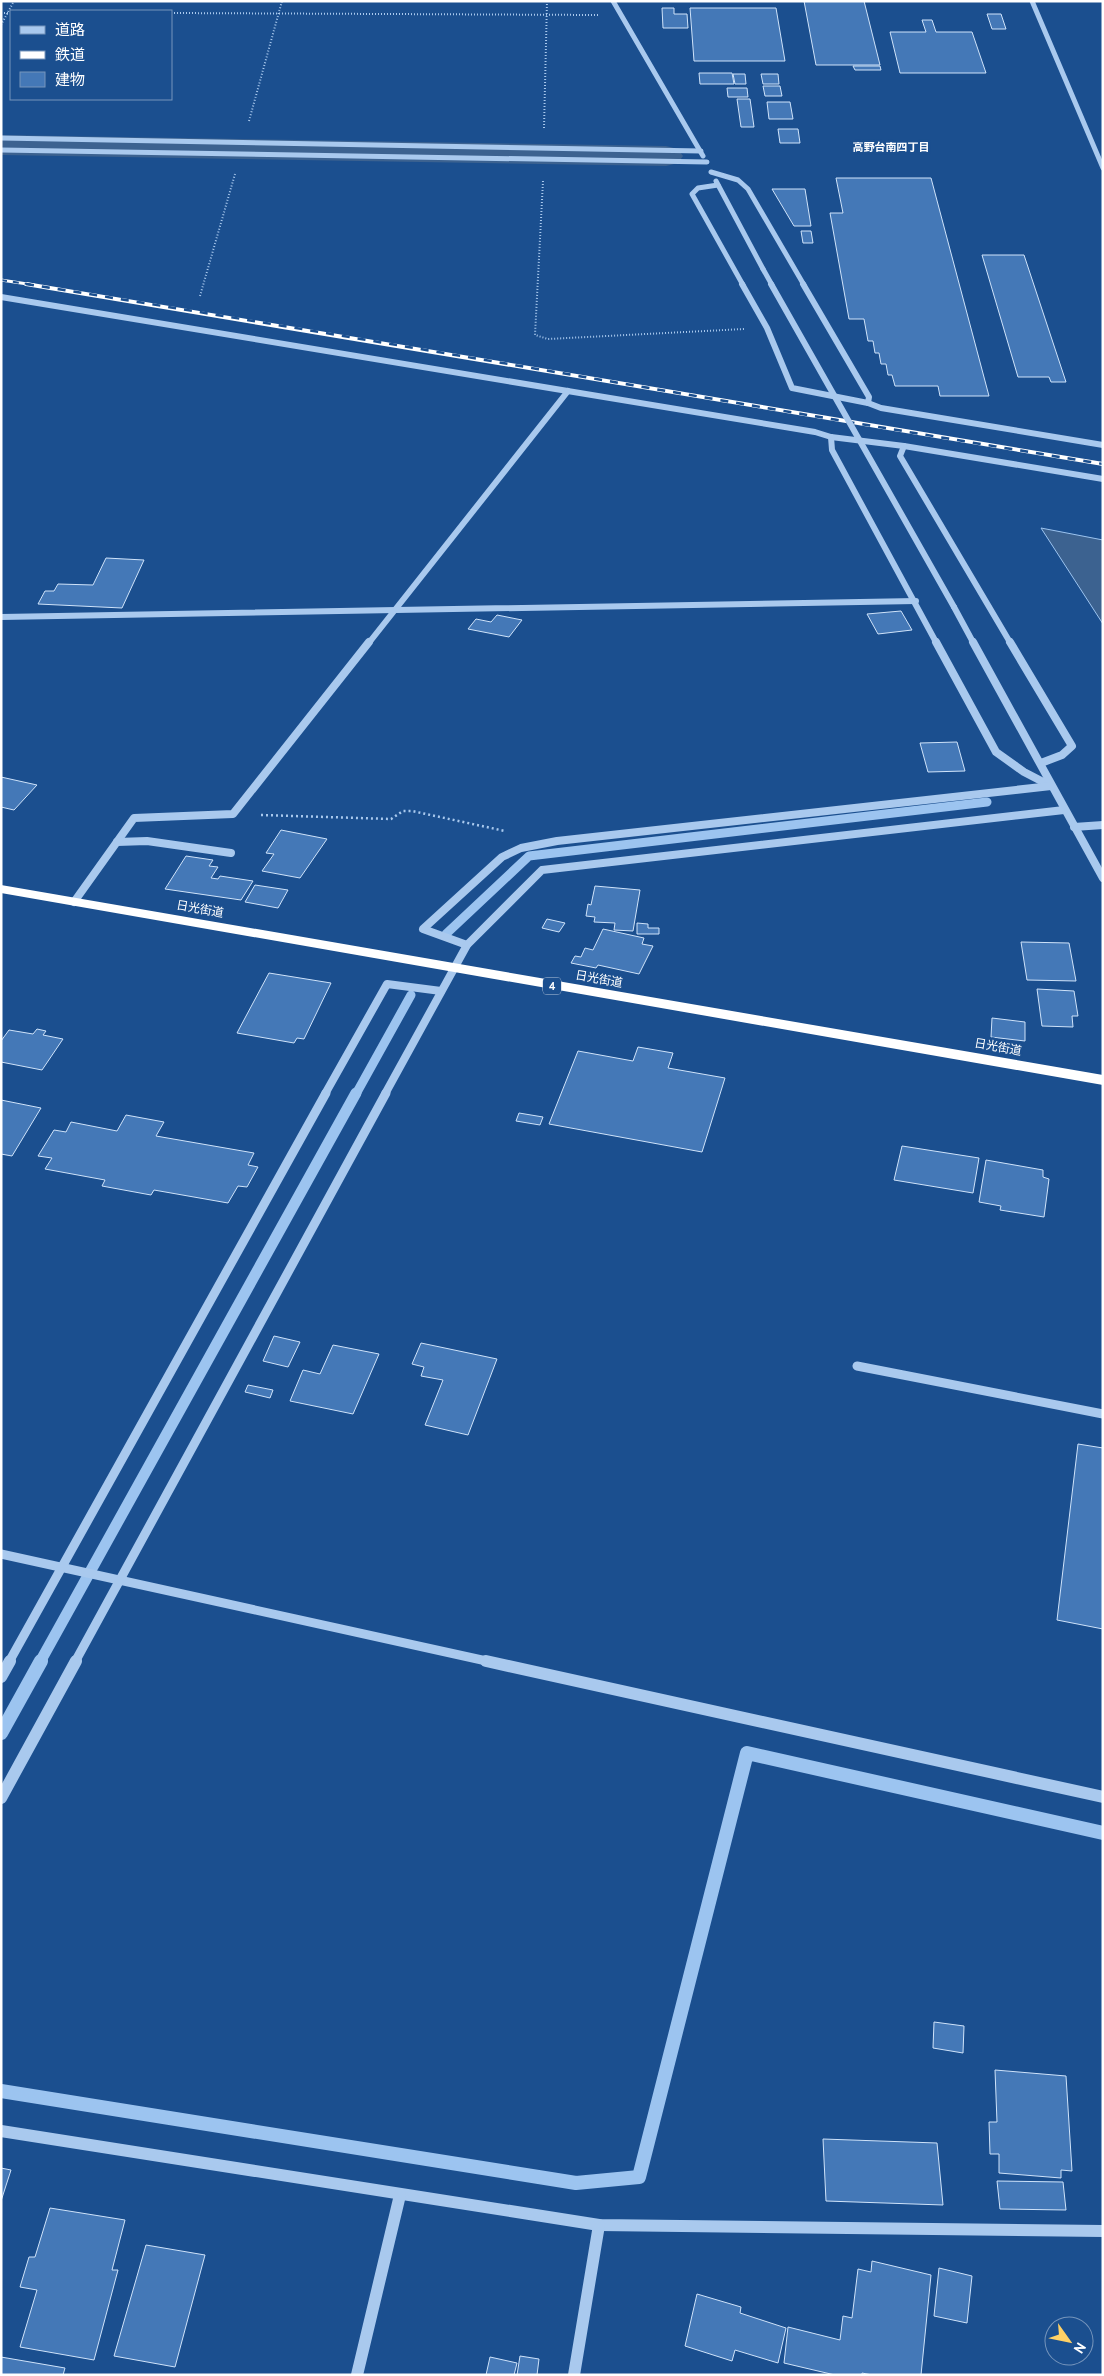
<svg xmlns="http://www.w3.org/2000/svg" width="1104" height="2376" font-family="'PT Sans','Noto Sans JP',sans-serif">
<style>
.water{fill:#3c6290;stroke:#9cc4f0}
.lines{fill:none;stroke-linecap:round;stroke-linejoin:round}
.stream-far2{stroke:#9cc4f0;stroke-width:9}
.stream-far1{stroke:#9cc4f0;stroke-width:11}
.stream{stroke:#9cc4f0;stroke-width:14}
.river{fill:#3c6290;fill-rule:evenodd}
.building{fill:#4478b7;stroke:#cfe3fa}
.path-far1{stroke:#a9c9ee;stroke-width:2;stroke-dasharray:1 2;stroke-linecap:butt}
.path{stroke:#a9c9ee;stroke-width:2.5;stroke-dasharray:2 3;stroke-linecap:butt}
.minor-far4{stroke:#a9c9ee;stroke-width:5}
.minor-far3{stroke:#a9c9ee;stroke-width:6}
.minor-far2{stroke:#a9c9ee;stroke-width:8}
.minor-far1{stroke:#a9c9ee;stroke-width:9}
.minor{stroke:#a9c9ee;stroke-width:12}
.highway{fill:#fff;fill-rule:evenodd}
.rail-far1-casing{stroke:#fff;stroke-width:3}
.rail-casing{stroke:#fff;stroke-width:4}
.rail-far1{stroke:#1b4f8f;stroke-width:2;stroke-dasharray:6;stroke-linecap:butt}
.rail{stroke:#1b4f8f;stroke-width:2.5;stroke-dasharray:8;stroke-linecap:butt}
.minor-bridge-far1{stroke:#a9c9ee;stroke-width:5}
.minor-bridge{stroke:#a9c9ee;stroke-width:6}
.labels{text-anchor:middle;stroke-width:5;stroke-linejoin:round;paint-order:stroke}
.far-neighbourhood-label{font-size:11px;font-weight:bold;fill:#fff;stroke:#1b4f8f}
.shield{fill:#1b4f8f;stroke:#bbcadd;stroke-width:1}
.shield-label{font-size:11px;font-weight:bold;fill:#fff}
.street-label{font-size:12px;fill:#fff;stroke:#1b4f8f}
</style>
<rect width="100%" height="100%" fill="#1b4f8f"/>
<polygon class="water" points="1041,528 1103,540 1103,624"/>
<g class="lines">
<g class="stream-far2">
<polyline points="446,934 529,856 987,802"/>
<polyline points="356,1094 411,995"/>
</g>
<polyline class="stream-far1" points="40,1662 356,1093"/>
<g class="stream">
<polyline points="1,1733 41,1661"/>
<polyline points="1,2091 576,2183 639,2177 747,1753 1103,1833"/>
</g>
<polygon class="river" points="1,135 666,146 678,149 683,156 678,163 666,166 1,155"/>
</g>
<g class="building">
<polygon points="804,1 864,1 880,65 816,65"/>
<polygon points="662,8 674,8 674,14 687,14 688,28 663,28"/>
<polygon points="690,8 776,8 785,61 694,61"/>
<polygon points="987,14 1001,14 1006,29 992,29"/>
<polygon points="922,20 932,20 936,32 972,32 986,73 900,73 890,32 926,32"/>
<polygon points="853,66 880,66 881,70 855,70"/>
<polygon points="699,73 732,73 734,84 700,84"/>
<polygon points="733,74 745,74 746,84 735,84"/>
<polygon points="761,74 778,74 779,84 763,84"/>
<polygon points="763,86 780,86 782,96 765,96"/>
<polygon points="727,88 747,88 748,97 728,97"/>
<polygon points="737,99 750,99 754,127 741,127"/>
<polygon points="767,102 790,102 793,119 769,119"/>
<polygon points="778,129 798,129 800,143 780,143"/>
<polygon points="836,178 931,178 989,396 940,396 938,386 895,386 892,375 888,375 886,364 881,364 879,353 875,353 873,341 868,341 864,319 849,319 830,213 843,213"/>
<polygon points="772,189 805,189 811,226 794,226"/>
<polygon points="801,231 811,231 813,243 803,243"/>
<polygon points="982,255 1024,255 1066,382 1051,382 1049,377 1018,377"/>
<polygon points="106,558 144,560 122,608 38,604 45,591 54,591 58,584 93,585"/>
<polygon points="901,611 912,630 878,634 867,614"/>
<polygon points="497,615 522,620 509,637 468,629 476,619 491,622"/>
<polygon points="957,742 965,771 928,772 920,743"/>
<polygon points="1,777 37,785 14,810 1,807"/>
<polygon points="281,830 327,839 300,878 262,871 274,854 266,853"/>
<polygon points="186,856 213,860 209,866 218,867 211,878 218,879 220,876 253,881 241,900 165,889"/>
<polygon points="255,885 288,890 278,908 245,902"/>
<polygon points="595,886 640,890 633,931 614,930 615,923 594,922 595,917 586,916 588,904 591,905"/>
<polygon points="547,919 565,923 559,932 542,928"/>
<polygon points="637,923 648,924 648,928 659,928 659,934 637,934"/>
<polygon points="603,929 644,938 642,944 653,946 639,974 598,965 596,968 571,963 575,956 581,957 585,948 593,950"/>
<polygon points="1021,942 1069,943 1076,981 1027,980"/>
<polygon points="269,973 331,983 304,1039 297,1038 294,1043 237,1033"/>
<polygon points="1037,989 1074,991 1078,1016 1072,1016 1073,1027 1042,1026"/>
<polygon points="992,1018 1025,1022 1025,1041 991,1037"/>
<polygon points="37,1029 46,1031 43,1035 63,1039 42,1070 1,1062 1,1041 9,1030 33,1034"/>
<polygon points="638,1047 673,1053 668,1068 725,1078 702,1152 549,1124 578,1051 633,1061"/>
<polygon points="1,1100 41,1108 12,1156 1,1154"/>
<polygon points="519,1113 543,1117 540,1125 516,1121"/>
<polygon points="126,1115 164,1122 156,1136 254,1153 248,1165 258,1167 247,1187 238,1186 228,1203 154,1190 151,1195 102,1186 105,1180 45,1169 52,1158 38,1156 54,1130 66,1132 71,1122 117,1131"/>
<polygon points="902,1146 979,1158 973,1193 894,1180"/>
<polygon points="986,1160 1043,1170 1043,1177 1049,1179 1044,1217 1000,1210 1001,1206 979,1202"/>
<polygon points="274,1336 300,1342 288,1367 263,1361"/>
<polygon points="421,1343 497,1359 468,1435 425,1425 443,1380 421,1376 424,1367 412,1364"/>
<polygon points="333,1345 379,1354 353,1414 290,1401 303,1370 320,1374"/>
<polygon points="248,1385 273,1390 270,1398 245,1392"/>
<polygon points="1078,1444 1103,1448 1103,1629 1057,1620"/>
<polygon points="934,2022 964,2026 963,2053 933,2048"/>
<polygon points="995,2070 1066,2076 1072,2171 1061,2170 1061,2178 999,2173 999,2154 990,2154 989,2122 997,2122"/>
<polygon points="823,2139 937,2143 943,2205 826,2201"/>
<polygon points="1,2168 11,2170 1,2201"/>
<polygon points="997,2181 1063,2182 1066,2210 1000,2209"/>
<polygon points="50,2208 125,2220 112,2270 118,2270 94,2360 20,2347 37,2290 20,2287 29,2257 35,2257"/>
<polygon points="146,2245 205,2255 175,2367 114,2356"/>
<polygon points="872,2261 931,2275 921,2375 872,2375 862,2373 862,2375 835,2375 784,2363 788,2327 840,2340 843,2316 852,2318 858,2269 871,2272"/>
<polygon points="939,2268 972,2276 967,2323 934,2316"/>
<polygon points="697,2294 741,2307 740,2313 786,2328 778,2363 735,2350 732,2361 685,2346"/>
<polygon points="520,2356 539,2359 537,2375 517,2375"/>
<polygon points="1,2357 65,2368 63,2375 1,2375"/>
<polygon points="490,2357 517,2363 514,2375 486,2375"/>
</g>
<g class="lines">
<g class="path-far1">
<polyline points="1,13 11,13"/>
<polyline points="171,13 598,15"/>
<polyline points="1,25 14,1"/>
<polyline points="249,121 282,1"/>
<polyline points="544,128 547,1"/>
<polyline points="543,181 535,335 548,339 744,329"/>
<polyline points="200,296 235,174"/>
</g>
<polyline class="path" points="261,815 391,819 403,811 412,811 505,831"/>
<g class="minor-far4">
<polyline points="613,1 703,156"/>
<polyline points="1032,1 1103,168"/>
<polyline points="1,138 701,151"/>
<polyline points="1,150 707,162"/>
<polyline points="711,172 738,180 748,189 804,285"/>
<polyline points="716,181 763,269"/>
<polyline points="718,185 698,188 692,194 743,285"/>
</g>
<g class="minor-far3">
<polyline points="742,284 767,328 792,388 868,403 869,397 803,284"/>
<polyline points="1,297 815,432 831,437 904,446 1103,479"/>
<polyline points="868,403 881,408 1103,445"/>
<polyline points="831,437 832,450 937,644"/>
<polyline points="904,446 900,456 1011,644"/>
<polyline points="954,607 974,644"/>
<polyline points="1,617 916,601"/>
<polyline points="368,644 568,391"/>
</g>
<g class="minor-far2">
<polyline points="936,642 996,752 1024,772 1051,786"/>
<polyline points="973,642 1103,878"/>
<polyline points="1010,642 1072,746 1062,755 1041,763"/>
<polyline points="1074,827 1103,825"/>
<polyline points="117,842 147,841 231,853"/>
<polyline points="74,902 134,818 233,814 369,642"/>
<polyline points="467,945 423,929 502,857 521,848 557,841 1051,786"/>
<polyline points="325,1094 387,984 441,991"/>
<polyline points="385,1094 467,945 542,870 1064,810"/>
</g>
<g class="minor-far1">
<polyline points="857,1366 1103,1414"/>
<polyline points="1,1554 491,1662"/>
<polyline points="9,1662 326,1093"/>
<polyline points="75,1662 386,1093"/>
</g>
<g class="minor">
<polyline points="486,1661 1103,1797"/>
<polyline points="1,1677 10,1661"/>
<polyline points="1,1798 76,1661"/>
<polyline points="1,2131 599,2225 1103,2231"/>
<polyline points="357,2375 400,2195"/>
<polyline points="574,2375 599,2225"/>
</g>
<polygon class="highway" points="1,885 1103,1075 1103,1085 1,893"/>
<g class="rail-far1-casing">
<polyline id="rail-far1" points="1,280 34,285"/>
</g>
<g class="rail-casing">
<path id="rail" d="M 26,284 C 386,341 744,406 1103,464"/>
</g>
<use href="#rail-far1" class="rail-far1"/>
<use href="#rail" class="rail"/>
<polyline class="minor-bridge-far1" points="763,269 772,285"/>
<polyline class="minor-bridge" points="771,284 954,607"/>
</g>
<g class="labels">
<g class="far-neighbourhood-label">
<text x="891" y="151">高野台南四丁目</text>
</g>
<rect class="shield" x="543" y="977.5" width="18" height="17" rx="4"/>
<g class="shield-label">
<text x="552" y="990">4</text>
</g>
<g class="street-label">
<text transform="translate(200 909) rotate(10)" y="4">日光街道</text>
<text transform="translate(599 979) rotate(10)" y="4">日光街道</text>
<text transform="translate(998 1047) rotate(10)" y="4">日光街道</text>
</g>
</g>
<rect width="1104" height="2376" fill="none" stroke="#ffffff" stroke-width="5"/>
<rect x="10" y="10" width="162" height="90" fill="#1b4f8f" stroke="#7695bc"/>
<rect x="20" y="26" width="25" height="8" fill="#a9c9ee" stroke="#7695bc"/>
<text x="55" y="35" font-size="15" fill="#ffffff">道路</text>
<rect x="20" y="51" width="25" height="8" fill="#ffffff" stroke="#7695bc"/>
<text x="55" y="60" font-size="15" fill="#ffffff">鉄道</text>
<rect x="20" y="72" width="25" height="15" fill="#4478b7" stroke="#7695bc"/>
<text x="55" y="85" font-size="15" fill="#ffffff">建物</text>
<g transform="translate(1069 2341) rotate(123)"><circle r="24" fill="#1b4f8f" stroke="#7695bc"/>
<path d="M0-4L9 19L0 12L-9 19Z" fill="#ffd166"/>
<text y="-8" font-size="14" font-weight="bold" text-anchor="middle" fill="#ffffff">N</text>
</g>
</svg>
